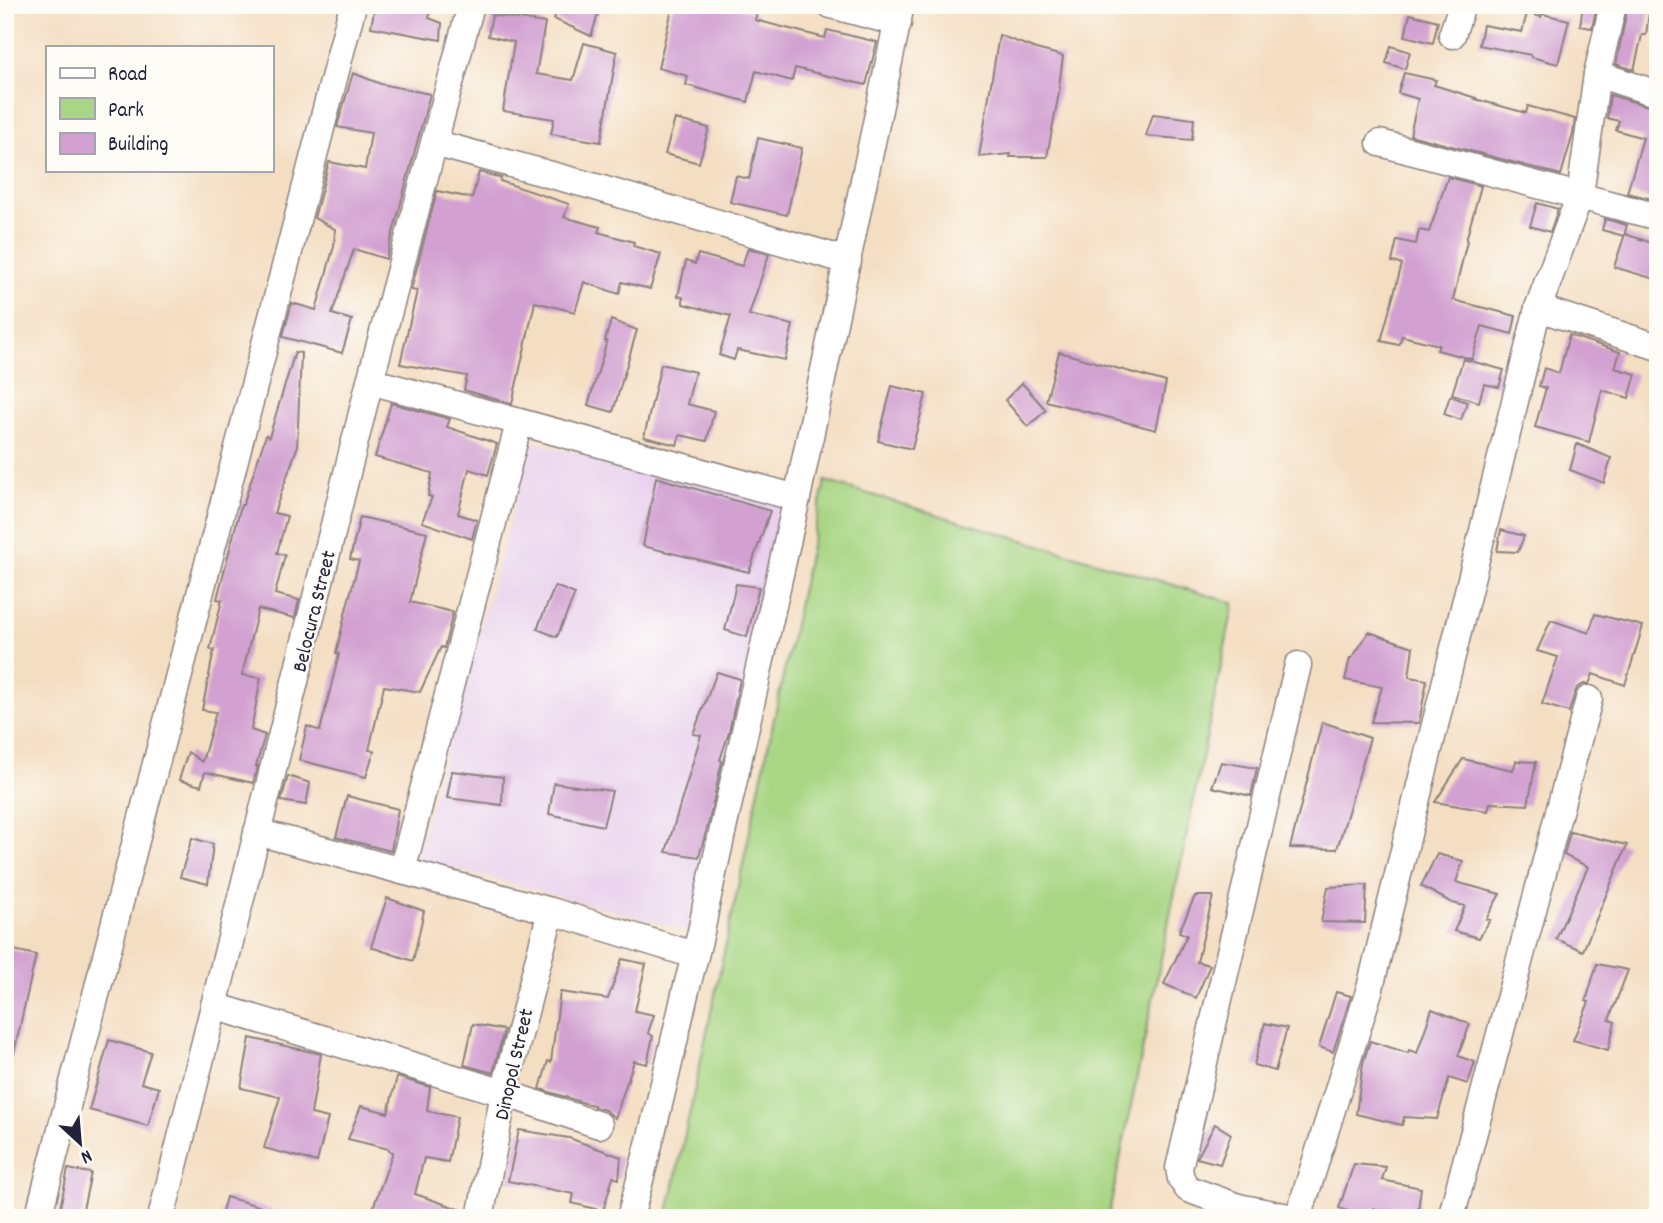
<svg xmlns="http://www.w3.org/2000/svg" width="1663" height="1223" font-family="Dekko,sans-serif">
<style>
.built{fill:#e9d1ed}
.green{fill:#a9d684;stroke:#667c60;stroke-width:2}
.building{fill:#d2a0d1}
.lines{fill:none;stroke-linecap:round;stroke-linejoin:round}
.minor-casing{stroke:#8b807e;stroke-width:29}
.minor{stroke:#fff;stroke-width:26}
.labels{text-anchor:middle;stroke-width:5;stroke-linejoin:round;paint-order:stroke}
.street-label{font-size:21px;fill:#22223b;stroke:#fdfcf7}
</style>
<rect width="100%" height="100%" fill="#fdfcf7"/>
<filter id="ink" filterUnits="userSpaceOnUse"><feTurbulence type="fractalNoise" baseFrequency=".0143" numOctaves="2"/><feDisplacementMap in="SourceGraphic" scale="14" xChannelSelector="R" yChannelSelector="G"/><feConvolveMatrix kernelMatrix="1 2 1 2 8 2 1 2 1" color-interpolation-filters="sRGB"/></filter>
<filter id="wash" filterUnits="userSpaceOnUse"><feTurbulence type="fractalNoise" baseFrequency=".00686" numOctaves="4" result="noise"/><feDisplacementMap in="SourceGraphic" scale="28" xChannelSelector="R" yChannelSelector="G"/><feGaussianBlur stdDeviation="1.57" result="paint"/><feColorMatrix in="noise" values="0 0 0 0 0 0 0 0 0 0 0 0 0 0 0 0 0 1.4 0 .05"/><feComposite in="paint" operator="in"/></filter>
<g filter="url(#wash)">
<rect width="100%" height="100%" fill="#f4dec2"/>
<polygon class="built" points="532,442 786,503 689,931 416,858"/>
<polygon class="green" points="825,481 1234,603 1108,1218 667,1218"/>
<g id="blocks">
<g class="building">
<polygon points="375,5 415,5 431,8 429,18 442,23 441,40 371,27"/>
<polygon points="558,5 601,5 591,36 554,19"/>
<polygon points="673,5 726,5 757,13 755,20 825,38 827,30 877,42 866,85 795,68 792,81 756,71 748,102 686,85 688,76 658,68"/>
<polygon points="1583,5 1597,5 1592,28 1580,26"/>
<polygon points="1628,5 1650,5 1646,35 1642,35 1634,70 1616,64"/>
<polygon points="1527,13 1541,17 1542,14 1569,20 1558,64 1531,57 1531,55 1479,45 1483,25 1522,32"/>
<polygon points="1410,14 1438,21 1433,43 1405,36"/>
<polygon points="492,15 545,23 536,74 573,80 584,43 617,52 601,142 551,134 554,119 503,111 514,42 488,36"/>
<polygon points="999,35 1036,49 1063,56 1059,87 1060,87 1047,157 1010,157 1011,154 979,157"/>
<polygon points="1391,46 1410,52 1405,69 1386,63"/>
<polygon points="353,73 381,84 430,94 386,259 354,249 332,314 352,320 342,353 283,337 283,335 292,303 316,310 334,246 335,229 314,218 329,162 365,169 371,133 337,127"/>
<polygon points="1404,73 1436,80 1434,85 1476,98 1475,99 1526,113 1528,106 1575,119 1573,134 1561,175 1410,135 1418,99 1398,93"/>
<polygon points="1610,95 1658,109 1658,195 1656,200 1627,193 1643,138 1616,130 1619,121 1607,118"/>
<polygon points="1153,114 1194,119 1192,140 1146,136"/>
<polygon points="675,119 709,128 699,163 665,154"/>
<polygon points="758,138 802,148 787,215 730,202 736,176 749,179"/>
<polygon points="479,172 501,178 500,181 569,204 564,217 600,227 598,232 634,242 633,246 661,254 650,289 622,282 619,294 584,282 575,312 535,302 512,404 464,390 467,376 400,364 417,291 411,290 437,191 472,198"/>
<polygon points="1448,177 1481,186 1466,240 1467,241 1453,300 1516,316 1512,334 1482,326 1472,359 1437,350 1439,345 1402,336 1399,345 1381,341 1402,264 1392,262 1397,240 1416,244 1419,230 1429,232"/>
<polygon points="1537,203 1558,209 1550,232 1530,226"/>
<polygon points="1605,219 1627,225 1624,236 1602,230"/>
<polygon points="1625,234 1658,245 1658,280 1614,267"/>
<polygon points="748,248 769,254 749,315 793,325 785,360 737,350 734,360 719,355 731,316 683,304 683,297 678,296 686,261 695,264 698,254 742,266"/>
<polygon points="611,320 637,330 613,412 588,405 607,341 605,341"/>
<polygon points="1569,335 1620,352 1615,368 1636,374 1629,398 1602,390 1589,442 1535,427 1546,388 1539,386 1544,368 1559,373"/>
<polygon points="295,352 301,353 297,448 274,513 287,516 277,553 285,555 275,594 299,600 295,618 258,609 242,675 261,678 251,730 265,735 256,766 258,766 253,783 205,772 201,786 179,780 188,752 202,762 216,712 202,710 214,650 210,649 222,600 217,599 241,505 243,505 266,435 269,437"/>
<polygon points="1059,352 1166,382 1156,430 1046,401"/>
<polygon points="1463,359 1504,370 1499,387 1484,384 1479,402 1452,394"/>
<polygon points="661,364 695,372 687,404 714,411 707,441 680,435 677,445 644,437"/>
<polygon points="1022,383 1046,410 1028,427 1005,400"/>
<polygon points="892,386 926,394 912,449 878,441"/>
<polygon points="1450,396 1467,402 1461,420 1444,414"/>
<polygon points="391,403 450,419 447,427 497,444 488,475 469,469 458,514 477,520 472,539 422,522 432,497 428,496 432,473 375,457"/>
<polygon points="1577,444 1611,458 1604,483 1570,470"/>
<polygon points="656,477 770,511 749,572 643,546"/>
<polygon points="360,517 427,532 410,602 453,612 444,648 441,647 420,692 384,686 369,750 374,751 366,777 299,760 307,726 320,731 339,654 336,653 346,610 359,561 350,559"/>
<polygon points="1501,530 1524,536 1518,552 1497,551"/>
<polygon points="736,584 759,587 747,637 725,630"/>
<polygon points="555,586 575,594 557,637 537,629"/>
<polygon points="1595,614 1643,626 1625,685 1593,674 1589,684 1584,684 1577,688 1574,695 1569,712 1542,704 1558,657 1537,651 1551,620 1589,633"/>
<polygon points="1369,632 1413,647 1409,677 1427,680 1419,723 1371,722 1382,687 1345,680 1350,658 1352,658"/>
<polygon points="717,672 740,679 729,732 720,760 722,761 709,821 699,857 666,852 701,735 693,734"/>
<polygon points="1322,722 1370,738 1337,849 1290,848"/>
<polygon points="1463,759 1513,770 1516,761 1536,762 1528,805 1490,803 1488,811 1435,802"/>
<polygon points="1221,762 1257,768 1251,796 1212,787"/>
<polygon points="452,771 503,777 502,805 447,798"/>
<polygon points="288,776 310,783 306,805 281,801"/>
<polygon points="554,783 612,791 603,826 549,814"/>
<polygon points="347,796 398,809 391,851 336,837"/>
<polygon points="1570,832 1627,845 1583,951 1556,939 1588,867 1564,855"/>
<polygon points="192,838 213,844 208,884 180,877"/>
<polygon points="1437,854 1463,861 1456,882 1500,894 1486,919 1490,920 1479,938 1454,931 1465,906 1452,903 1421,886"/>
<polygon points="1367,885 1365,923 1321,922 1328,887"/>
<polygon points="1195,896 1213,896 1197,962 1210,965 1196,998 1164,984 1187,935 1179,932"/>
<polygon points="387,898 424,911 413,961 371,947"/>
<polygon points="5,948 36,955 13,1057 5,1056"/>
<polygon points="622,959 646,964 635,1011 654,1015 648,1033 653,1036 647,1064 634,1061 615,1118 605,1110 594,1107 594,1105 584,1103 540,1089 548,1061 551,1062 560,992 608,999"/>
<polygon points="1597,964 1628,970 1609,1020 1615,1022 1608,1050 1573,1040 1589,1002 1586,1001"/>
<polygon points="1336,992 1351,996 1333,1052 1319,1047"/>
<polygon points="1432,1009 1470,1024 1458,1056 1475,1062 1468,1084 1449,1078 1437,1119 1404,1117 1402,1125 1356,1114 1363,1063 1370,1041 1408,1053 1409,1050 1417,1053"/>
<polygon points="1265,1023 1287,1028 1275,1071 1254,1065"/>
<polygon points="473,1024 504,1030 493,1073 464,1065"/>
<polygon points="250,1038 321,1054 311,1114 328,1118 317,1162 264,1148 280,1097 241,1088"/>
<polygon points="109,1040 151,1052 141,1083 159,1088 148,1126 89,1110"/>
<polygon points="397,1077 430,1087 427,1111 457,1117 448,1162 424,1158 415,1194 465,1211 465,1218 409,1218 373,1208 393,1152 389,1151 389,1149 348,1139 361,1106 388,1113"/>
<polygon points="1215,1124 1231,1134 1220,1164 1197,1158"/>
<polygon points="519,1130 569,1138 621,1157 619,1179 613,1177 603,1211 572,1203 574,1194 508,1181"/>
<polygon points="1354,1164 1386,1167 1382,1180 1421,1188 1417,1218 1407,1218 1373,1208 1370,1218 1366,1218 1339,1208"/>
<polygon points="68,1169 91,1173 81,1218 58,1218"/>
<polygon points="226,1197 280,1212 280,1218 220,1218"/>
</g>
</g>
</g>
<g filter="url(#ink)">
<use href="#blocks" fill-opacity="0" stroke="#8b807e" stroke-width="2"/>
<g class="lines">
<g class="minor-casing">
<g id="minor">
<polyline points="831,5 898,23"/>
<polyline points="1452,35 1462,5"/>
<polyline points="1597,74 1658,94"/>
<polyline points="434,143 592,186 848,261"/>
<polyline points="1380,143 1658,217"/>
<polyline points="1538,308 1658,347"/>
<polyline points="370,381 797,498"/>
<polyline points="257,832 551,911 694,955"/>
<polyline points="402,871 519,423"/>
<polyline points="214,1006 504,1093 599,1125"/>
<polyline points="38,1218 353,5"/>
<polyline points="161,1218 370,381 471,5"/>
<polyline points="480,1218 504,1093 551,911"/>
<path d="M 630,1218 C 650,1143 668,1069 685,994 C 692,965 702,935 706,905 L 797,498 L 901,5"/>
<polyline points="1294,1218 1238,1207 1188,1189 1181,1179 1179,1168 1298,665"/>
<polyline points="1298,1218 1370,988 1538,308 1580,195 1597,74 1613,5"/>
<polyline points="1451,1218 1589,699"/>
</g>
</g>
<use href="#minor" class="minor"/>
</g>
</g>
<g class="labels">
<g class="street-label">
<text transform="translate(313 611) rotate(-76)" y="7">Belocura Street</text>
<text transform="translate(513 1064) rotate(-77)" y="7">Dinopol Street</text>
</g>
</g>
<rect width="1663" height="1223" fill="none" stroke="#fdfcf7" stroke-width="28"/>
<rect x="46" y="46" width="228" height="126" fill="#fdfcf7" stroke="#a5a5ac" stroke-width="2"/>
<rect x="60" y="68" width="35" height="10" fill="#ffffff" stroke="#a5a5ac" stroke-width="2"/>
<text x="108" y="80" font-size="21" fill="#22223b">Road</text>
<rect x="60" y="98" width="35" height="21" fill="#a9d684" stroke="#a5a5ac" stroke-width="2"/>
<text x="108" y="116" font-size="21" fill="#22223b">Park</text>
<rect x="60" y="133" width="35" height="21" fill="#d2a0d1" stroke="#a5a5ac" stroke-width="2"/>
<text x="108" y="150" font-size="21" fill="#22223b">Building</text>
<g transform="translate(80 1143) rotate(154)" stroke="#fdfcf7" stroke-width="5" paint-order="stroke">
<path d="M0-5L12 26L0 18L-12 26Z" fill="#22223b"/>
<text y="-10" font-size="19" font-weight="bold" text-anchor="middle" fill="#22223b">N</text>
</g>
</svg>
